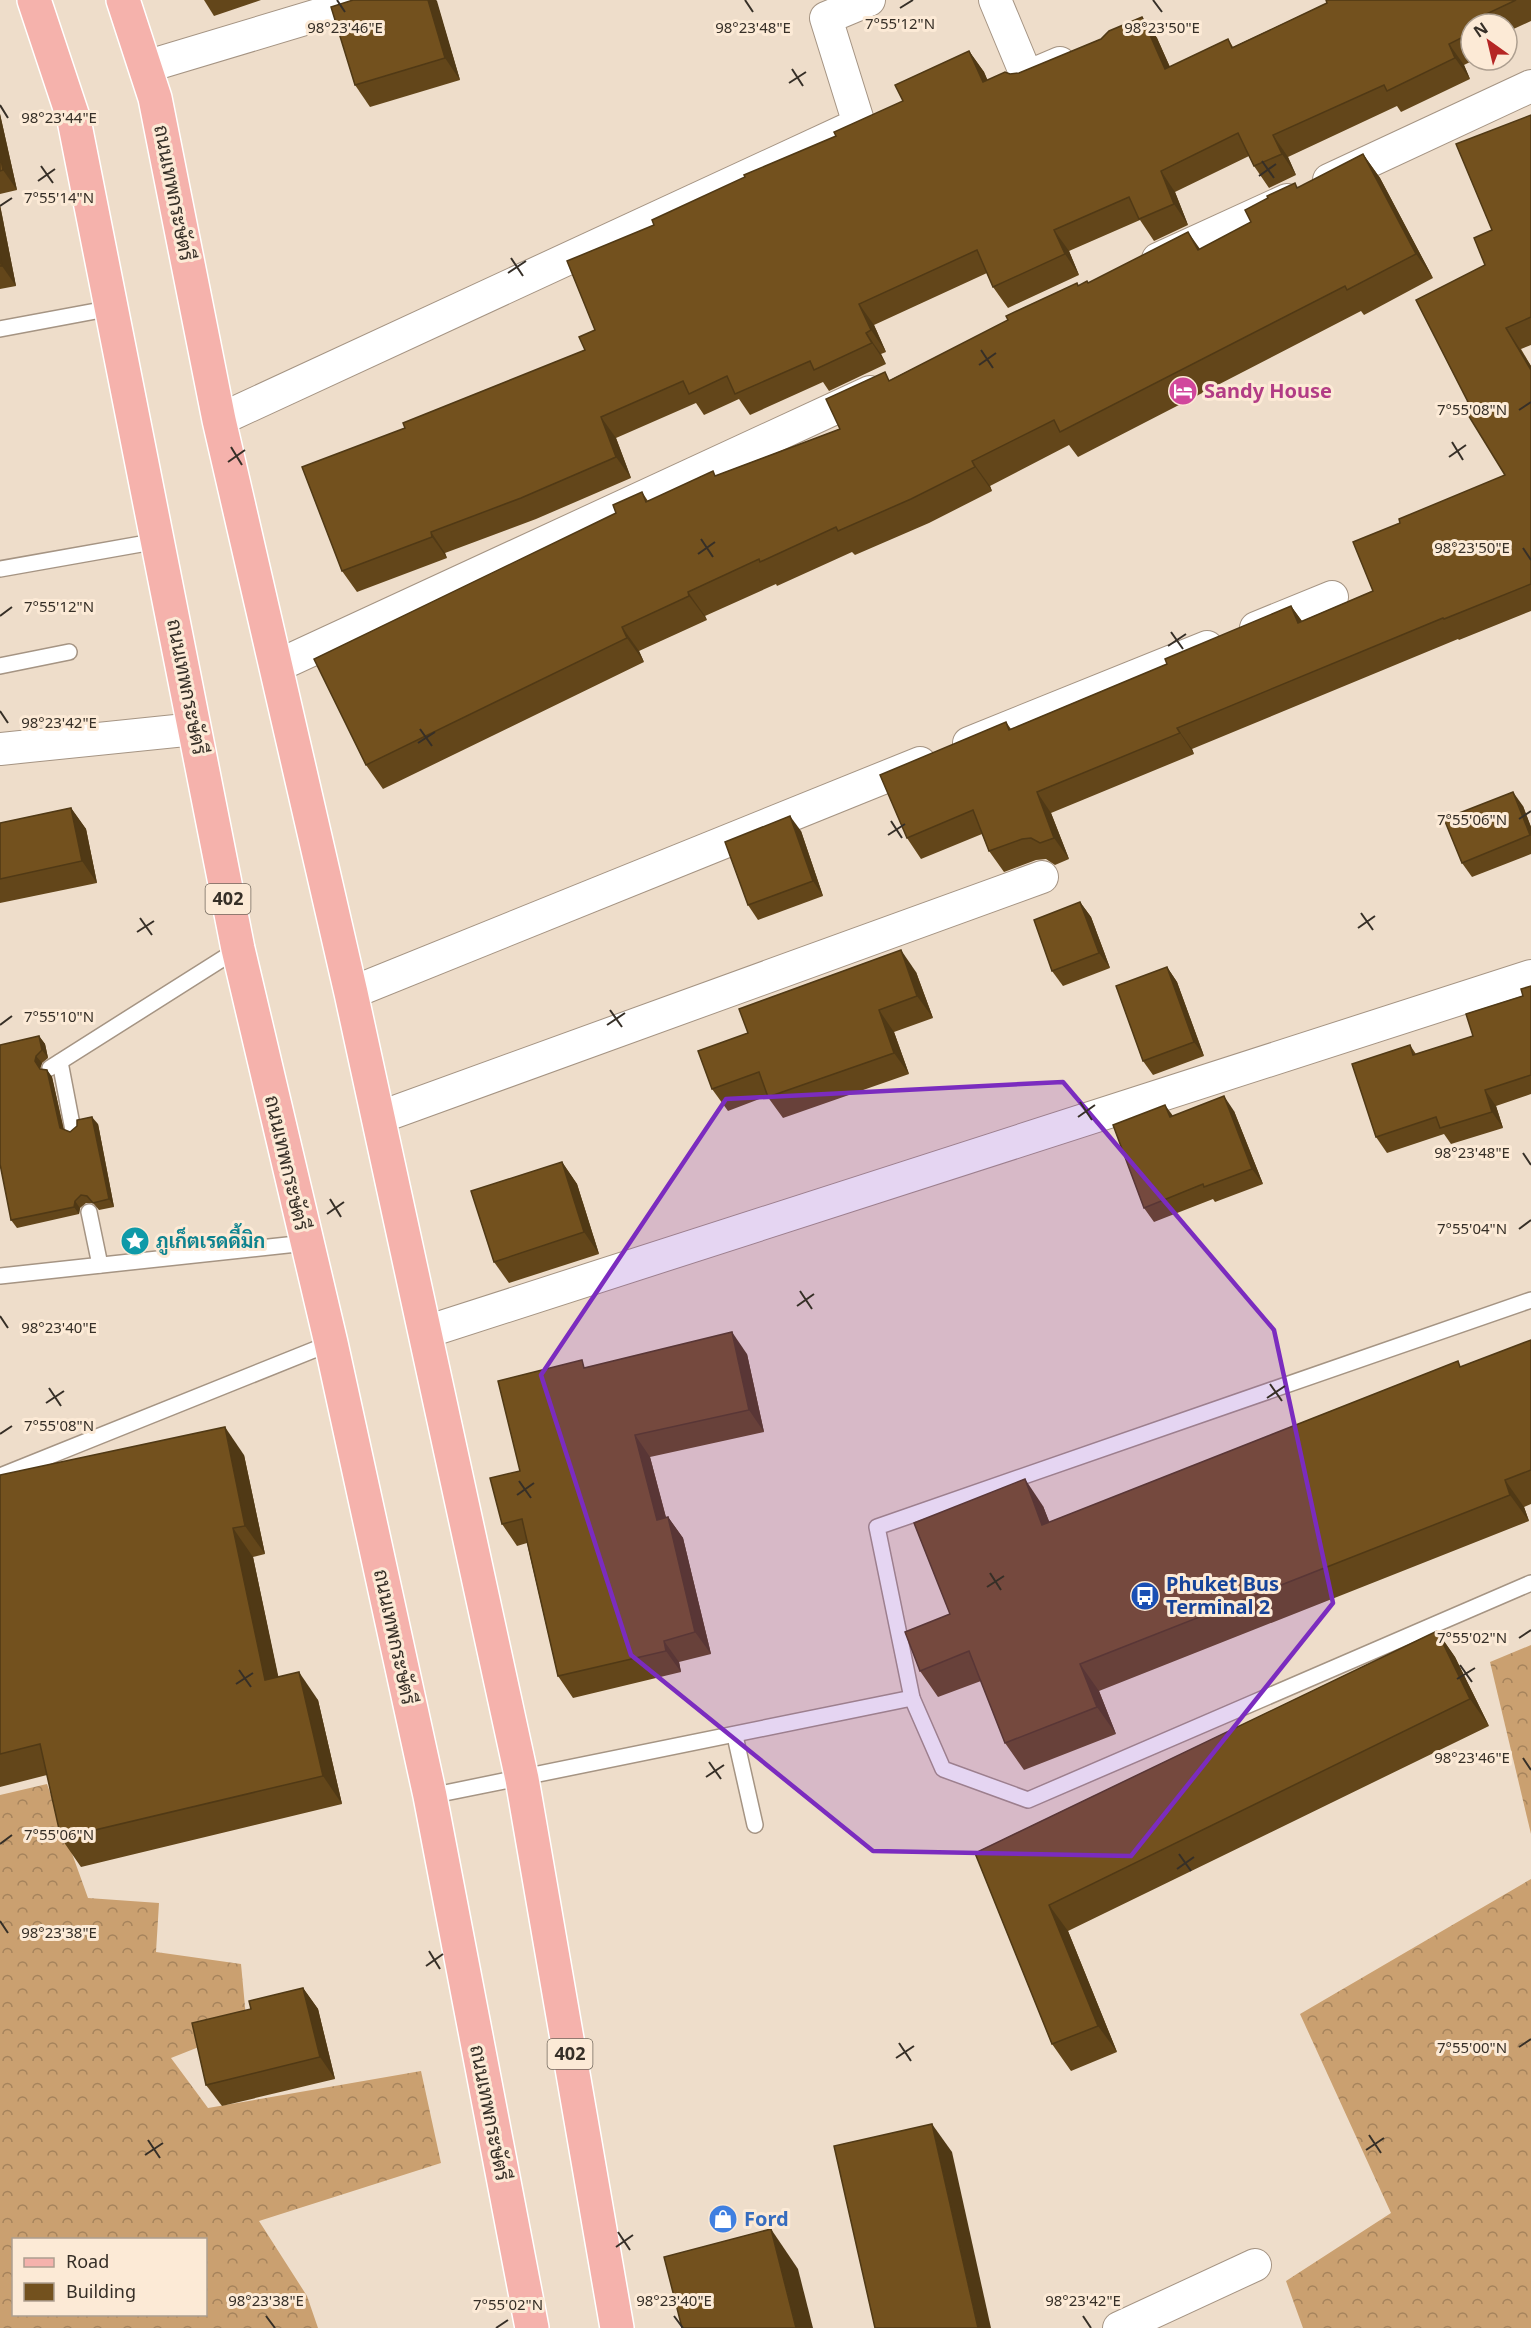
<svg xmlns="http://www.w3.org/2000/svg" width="1531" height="2328" font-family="'Noto Sans',Sarabun,sans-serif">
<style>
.forest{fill:url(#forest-crowns);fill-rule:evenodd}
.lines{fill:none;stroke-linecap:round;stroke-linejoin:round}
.service-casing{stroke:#a59483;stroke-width:18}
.minor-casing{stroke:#a59483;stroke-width:34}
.primary-casing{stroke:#fff;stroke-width:36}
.service{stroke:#fff;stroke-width:15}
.minor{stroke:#fff;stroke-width:32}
.primary{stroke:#f5b2ac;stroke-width:33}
.wall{fill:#63461a}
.shaded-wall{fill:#503915}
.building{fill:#73511e;stroke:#503915;stroke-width:1.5}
.marked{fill:#7b2cbf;fill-opacity:0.2;stroke:#7b2cbf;stroke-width:4.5;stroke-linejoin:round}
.ticks{fill:none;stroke:#362f27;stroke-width:2}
.labels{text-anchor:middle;stroke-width:6;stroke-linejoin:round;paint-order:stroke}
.shield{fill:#fcead6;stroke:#71675c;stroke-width:1.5}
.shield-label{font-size:18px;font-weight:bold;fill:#362f27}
.street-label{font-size:20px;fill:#362f27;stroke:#fcead6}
.hotel-label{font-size:20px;font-weight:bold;fill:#b23c85;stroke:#fcead6;text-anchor:start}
.culture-label{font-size:20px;font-weight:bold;fill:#0d838f;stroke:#fcead6;text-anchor:start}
.transit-label{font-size:20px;font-weight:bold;fill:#164399;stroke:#fcead6;text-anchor:start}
.shop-label{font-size:20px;font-weight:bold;fill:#366cbe;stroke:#fcead6;text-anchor:start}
.ticks-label{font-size:15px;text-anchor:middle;fill:#362f27;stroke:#fcead6;stroke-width:6;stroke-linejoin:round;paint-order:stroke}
</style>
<defs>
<pattern id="forest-crowns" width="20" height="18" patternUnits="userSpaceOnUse" patternTransform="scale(1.5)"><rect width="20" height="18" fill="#caa070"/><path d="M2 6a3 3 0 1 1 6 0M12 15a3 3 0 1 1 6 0" fill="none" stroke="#a5835c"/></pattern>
</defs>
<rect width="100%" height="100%" fill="#eeddca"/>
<g class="forest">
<polygon points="1531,1645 1531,1834 1490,1662"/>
<path d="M 47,1784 L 88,1898 L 159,1903 L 156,1952 L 241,1964 L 247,2028 L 171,2058 L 208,2108 L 421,2071 L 441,2163 L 259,2221 L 307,2296 L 318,2328 L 0,2328 L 0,1795 ZM 14,2240 L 206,2240 L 206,2314 L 14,2314 Z"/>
<polygon points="1531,1879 1531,2328 1303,2328 1286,2281 1391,2213 1300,2014"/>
</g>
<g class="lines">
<g class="service-casing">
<g id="service">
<polyline points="0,329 112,308"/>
<polyline points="0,569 158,541"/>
<polyline points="0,666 69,652"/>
<polyline points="60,1062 73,1130"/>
<polyline points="50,1068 238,949"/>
<polyline points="89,1212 100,1265"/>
<polyline points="0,1276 306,1243"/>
<polyline points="1531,1300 877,1527 912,1698 943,1769 1028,1800 1531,1583"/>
<polyline points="0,1476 331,1343"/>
<polyline points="735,1736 755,1825"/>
<polyline points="430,1796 912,1698"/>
</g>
</g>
<g class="minor-casing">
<g id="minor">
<polyline points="995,0 1027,77 1060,63"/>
<polyline points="145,67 368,0"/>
<polyline points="1329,180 1531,86"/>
<polyline points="1158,259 1287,200"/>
<polyline points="219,420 859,124 826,18 869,0"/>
<polyline points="1256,628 1332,597"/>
<polyline points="277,666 870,392"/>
<polyline points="969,743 1207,647"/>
<polyline points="0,749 195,729"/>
<polyline points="351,993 920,763"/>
<polyline points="378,1118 1042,877"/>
<polyline points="426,1332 1531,976"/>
<polyline points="1119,2328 1255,2265"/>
</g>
</g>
<g class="primary-casing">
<g id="primary">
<polyline points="34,0 74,120 238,949 331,1343 430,1796 532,2328"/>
<polyline points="123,0 155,98 219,420 351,993 522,1779 617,2328"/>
</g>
</g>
<use href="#service" class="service"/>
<use href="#minor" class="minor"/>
<use href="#primary" class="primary"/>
</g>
<g class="wall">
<polygon points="204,0 261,0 214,16"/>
<polygon points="353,0 436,0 460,80 370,107 355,85"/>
<polygon points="1326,0 1531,0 1531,21 1507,32 1507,24 1471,24 1471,60 1474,60 1464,65 1470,79 1401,112 1397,106 1288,157 1296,175 1269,188 1254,166 1249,156 1175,192 1188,225 1154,241 1140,220 1069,251 1079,275 1008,308 993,287 987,273 874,325 886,352 881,354 886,364 829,391 823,382 750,415 739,399 704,415 696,403 616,438 631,478 536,519 445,553 447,558 357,592 342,571 405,428 585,350 654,225 836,136 903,101 969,51 984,72 987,80 1010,74 1019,73 1101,39 1142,17 1157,38 1170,67 1228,39 1233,47 1327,3"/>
<polygon points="0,114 17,190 0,194"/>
<polygon points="1531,115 1531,345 1521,349 1531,366 1531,611 1459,640 1458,639 1192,749 1194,754 1051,813 1069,859 1055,865 1046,859 1036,860 1004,872 989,851 982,834 921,859 907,838 1006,722 1011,729 1167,664 1291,606 1302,621 1373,591 1400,523 1505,475 1468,402 1485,265 1492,230"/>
<polygon points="1363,154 1380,178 1433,278 1364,315 1361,311 1078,457 1069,445 990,486 992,491 929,523 855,555 852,552 777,586 776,584 705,616 707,620 639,651 644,662 383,789 366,765 616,513 642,492 648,501 840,429 890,380 1078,286 1200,249 1251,222 1298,188"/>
<polygon points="0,205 16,286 0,289"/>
<polygon points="1523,806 1531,827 1531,854 1472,877 1462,863"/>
<polygon points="71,808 86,829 97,883 0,903 0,823"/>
<polygon points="801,831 823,896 758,920 748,905"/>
<polygon points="1080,902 1091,917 1110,968 1063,986 1052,971"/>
<polygon points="1167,967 1177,982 1204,1056 1153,1075 1143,1061"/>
<polygon points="916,972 933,1018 894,1032 909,1074 783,1118 767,1096 728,1111 712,1089"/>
<polygon points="1531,986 1531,1094 1496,1106 1503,1128 1451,1144 1444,1134 1387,1153 1376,1137 1410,1045 1416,1054 1473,1036 1523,996"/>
<polygon points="39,1036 45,1044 48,1058 42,1063 40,1069 47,1070 52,1077 64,1130 70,1132 98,1124 114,1207 99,1210 93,1203 86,1203 80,1208 79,1214 17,1228 11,1220"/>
<polygon points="1234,1111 1263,1184 1215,1202 1213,1199 1154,1222 1144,1208 1173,1116"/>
<polygon points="562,1162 577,1184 599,1254 509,1283 494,1262"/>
<polygon points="1531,1340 1531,1504 1524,1507 1529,1521 1099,1691 1116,1734 1024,1770 1005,1743 981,1681 938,1697 920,1671 950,1614 1043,1506 1049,1522"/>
<polygon points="747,1354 764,1432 650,1457 666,1517 668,1517 683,1538 711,1654 679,1662 681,1672 573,1698 558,1676 527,1543 517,1546 502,1524 520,1471 587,1367"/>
<polygon points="244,1455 265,1554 253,1557 278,1677 318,1700 342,1804 81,1867 61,1838 47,1775 0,1787 0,1475"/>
<polygon points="1437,1631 1455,1657 1489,1726 1068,1931 1117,2052 1071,2071 1052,2044 975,1853"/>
<polygon points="303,1988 318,2009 335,2079 222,2106 206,2085 251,2009"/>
</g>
<g class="shaded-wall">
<polygon points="428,0 436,0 437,1 460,80 445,58"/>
<polygon points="1142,17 1157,38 1180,90 1165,69"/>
<polygon points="1449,44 1464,65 1470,79 1455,58"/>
<polygon points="969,51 984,72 998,103 983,82"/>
<polygon points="0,114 17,190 3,170 0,155"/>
<polygon points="1273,135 1288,157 1296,175 1282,154"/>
<polygon points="1363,154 1380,178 1433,278 1416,254"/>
<polygon points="1161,171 1175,192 1188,225 1174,204"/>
<polygon points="0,205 16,286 2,266 0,255"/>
<polygon points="1054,230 1069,251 1079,275 1065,254"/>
<polygon points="1188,232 1205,256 1198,250"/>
<polygon points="859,304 874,325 886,352 871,330"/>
<polygon points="1506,328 1531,366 1531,370"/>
<polygon points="866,333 881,354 886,364 872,343"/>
<polygon points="601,417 616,438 631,478 616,457"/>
<polygon points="972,461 990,486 992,491 975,467"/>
<polygon points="431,532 445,553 447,558 432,537"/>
<polygon points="688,592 705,616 707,620 689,596"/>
<polygon points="1291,606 1306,627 1298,623"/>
<polygon points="622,627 639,651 644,662 627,638"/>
<polygon points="1177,728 1192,749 1194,754 1180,733"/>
<polygon points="1037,792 1051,813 1069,859 1054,838"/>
<polygon points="1513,792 1523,806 1531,827 1531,836"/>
<polygon points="71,808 86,829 97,883 82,861"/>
<polygon points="790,816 801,831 823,896 813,881"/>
<polygon points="1080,902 1091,917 1110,968 1099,953"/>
<polygon points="901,950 916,972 933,1018 917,996"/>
<polygon points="1167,967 1177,982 1204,1056 1194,1042"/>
<polygon points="879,1010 894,1032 909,1074 894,1053"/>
<polygon points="39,1036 45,1044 48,1058 42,1050"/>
<polygon points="36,1056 42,1063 40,1069 35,1061"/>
<polygon points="47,1070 52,1077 65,1136 60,1128"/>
<polygon points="1485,1090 1496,1106 1503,1128 1492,1112"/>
<polygon points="1224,1096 1234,1111 1263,1184 1252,1169"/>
<polygon points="1165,1105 1176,1120 1170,1117"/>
<polygon points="92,1117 98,1124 114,1207 109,1199"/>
<polygon points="562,1162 577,1184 599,1254 584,1232"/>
<polygon points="75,1201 80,1208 79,1214 74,1207"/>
<polygon points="732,1332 747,1354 764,1432 749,1410"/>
<polygon points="225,1427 244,1455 265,1554 245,1526"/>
<polygon points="635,1435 650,1457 672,1541 657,1520"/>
<polygon points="1025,1479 1043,1506 1061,1551 1042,1525"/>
<polygon points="1505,1480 1524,1507 1529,1521 1510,1495"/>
<polygon points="668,1517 683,1538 711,1654 695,1632"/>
<polygon points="233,1528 253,1557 285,1708 265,1680"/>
<polygon points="1437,1631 1455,1657 1489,1726 1470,1699"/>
<polygon points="664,1641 679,1662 681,1672 666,1651"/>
<polygon points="1080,1664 1099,1691 1116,1734 1097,1707"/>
<polygon points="299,1672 318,1700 342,1804 323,1776"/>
<polygon points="1049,1905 1068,1931 1117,2052 1098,2026"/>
<polygon points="303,1988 318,2009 335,2079 320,2057"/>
<polygon points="932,2124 952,2152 991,2328 978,2328"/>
<polygon points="771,2229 798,2269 813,2328 796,2328"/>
</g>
<g class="building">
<polygon points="353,0 428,0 445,58 355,85 331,7"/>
<polygon points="1326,0 1516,0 1482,16 1486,24 1471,24 1471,33 1449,44 1455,58 1387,91 1384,85 1273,135 1282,154 1254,166 1238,133 1161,171 1174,204 1139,219 1129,197 1054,230 1065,254 993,287 977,250 859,304 871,330 866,333 872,343 814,370 810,361 735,394 727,376 689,394 683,381 601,417 616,457 521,498 431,532 432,537 342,571 302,467 405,428 403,423 585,350 579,337 595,330 567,261 654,225 652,220 745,177 744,175 836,136 834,132 903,101 895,85 969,51 983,82 1005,72 1010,74 1019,73 1101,39 1109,31 1142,17 1165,69 1228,39 1232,48 1327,3"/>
<polygon points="1531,115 1531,317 1506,328 1531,370 1531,584 1444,619 1443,618 1177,728 1180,733 1037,792 1054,838 1040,843 1031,838 1022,839 989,851 973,810 907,838 880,775 1006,722 1009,730 1167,664 1165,659 1291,606 1298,623 1373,591 1353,542 1400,523 1399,519 1505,475 1462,405 1468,402 1416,300 1485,265 1474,238 1492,230 1456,144"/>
<polygon points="1363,154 1416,254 1347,290 1345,286 1060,432 1054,420 972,461 975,467 911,499 838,531 836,527 760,562 759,559 688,592 689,596 622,627 627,638 366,765 314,659 616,513 613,505 642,492 646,502 713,471 715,476 840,429 826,399 885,372 889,381 1008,320 1006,316 1077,283 1078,286 1087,281 1088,283 1188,232 1198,250 1251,222 1245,210 1268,198 1267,196 1295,183 1297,188"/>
<polygon points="0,155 3,170 0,171"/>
<polygon points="0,255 2,266 0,266"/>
<polygon points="1513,792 1530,835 1462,863 1444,819"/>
<polygon points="71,808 82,861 0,879 0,823"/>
<polygon points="790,816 813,881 748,905 725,842"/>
<polygon points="1080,902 1099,953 1052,971 1034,920"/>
<polygon points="901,950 917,996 879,1010 894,1053 768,1097 759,1072 712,1089 698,1051 748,1033 739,1009"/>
<polygon points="1167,967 1194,1042 1143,1061 1116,986"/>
<polygon points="1531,986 1531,1075 1485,1090 1492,1112 1440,1128 1436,1117 1376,1137 1352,1064 1410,1045 1413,1055 1473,1036 1466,1014 1523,996 1521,989"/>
<polygon points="39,1036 42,1050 36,1056 35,1061 40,1069 47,1070 60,1128 70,1132 77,1126 77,1120 92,1117 109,1199 93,1203 87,1196 81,1195 75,1201 74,1207 11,1220 0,1164 0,1045"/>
<polygon points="1224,1096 1252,1169 1204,1187 1203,1184 1144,1208 1113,1125 1165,1105 1170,1117"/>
<polygon points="562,1162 584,1232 494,1262 471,1191"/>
<polygon points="732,1332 749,1410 635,1435 657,1520 668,1517 695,1632 664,1641 666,1651 558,1676 522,1519 502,1524 490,1478 520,1471 498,1381 582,1360 584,1368"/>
<polygon points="1531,1340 1531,1470 1505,1480 1510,1495 1080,1664 1097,1707 1005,1743 969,1651 920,1671 905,1632 950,1614 914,1523 1025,1479 1042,1525 1458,1361 1460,1367"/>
<polygon points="225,1427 245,1526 233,1528 265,1680 299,1672 323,1776 61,1838 40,1744 0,1754 0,1475"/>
<polygon points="1437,1631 1470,1699 1049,1905 1098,2026 1052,2044 975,1853"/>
<polygon points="303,1988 320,2057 206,2085 192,2023 251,2009 249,2001"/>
<polygon points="932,2124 978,2328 875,2328 834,2146"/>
<polygon points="771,2229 796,2328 682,2328 664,2257"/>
</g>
<path class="marked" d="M 1063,1082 L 1274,1330 L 1333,1603 L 1131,1856 L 873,1851 L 631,1655 L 541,1375 L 726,1099 Z"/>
<path class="ticks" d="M 337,0 L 345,12M 745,0 L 753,12M 1153,0 L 1162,12M 900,8 L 913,0M 792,69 L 803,86M 789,83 L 806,72M 0,105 L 8,118M 1262,161 L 1274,178M 41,166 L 53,183M 1259,176 L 1276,164M 38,181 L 55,169M 0,206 L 12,198M 511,258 L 523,276M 508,273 L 526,261M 981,350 L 993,368M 979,365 L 996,353M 1519,410 L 1531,402M 1452,442 L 1463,460M 231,447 L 242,465M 1449,457 L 1466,445M 228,462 L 245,450M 701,539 L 713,557M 1523,548 L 1531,560M 698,554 L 715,542M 0,616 L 12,607M 1171,632 L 1183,649M 1168,646 L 1186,634M 0,711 L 8,723M 420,729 L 432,746M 418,743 L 435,732M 1519,819 L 1531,811M 891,821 L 902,838M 888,835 L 905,824M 1361,913 L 1373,930M 140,918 L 152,935M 1358,928 L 1375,916M 137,932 L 154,921M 610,1010 L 622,1027M 0,1025 L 12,1016M 607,1025 L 625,1013M 1080,1102 L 1092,1120M 1078,1117 L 1095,1105M 1523,1153 L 1531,1165M 330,1199 L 341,1217M 327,1214 L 344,1202M 1519,1229 L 1531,1220M 800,1291 L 812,1309M 797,1306 L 814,1294M 0,1316 L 8,1328M 1270,1384 L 1282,1401M 49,1388 L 61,1406M 1267,1398 L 1285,1386M 46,1403 L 64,1391M 0,1434 L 12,1426M 519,1481 L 531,1498M 517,1495 L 534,1483M 990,1573 L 1001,1590M 987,1587 L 1004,1576M 1519,1638 L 1531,1630M 1460,1665 L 1472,1682M 239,1670 L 251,1687M 1457,1679 L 1475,1668M 236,1684 L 253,1673M 1523,1758 L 1531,1770M 709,1762 L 721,1779M 706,1777 L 724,1765M 0,1844 L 12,1835M 1179,1854 L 1191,1871M 1177,1869 L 1194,1857M 0,1921 L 8,1933M 429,1951 L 440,1969M 426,1966 L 443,1954M 899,2043 L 911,2061M 1519,2047 L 1531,2039M 896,2058 L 914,2046M 1369,2135 L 1381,2153M 148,2140 L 160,2158M 1366,2150 L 1384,2138M 145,2155 L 163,2143M 618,2232 L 630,2250M 616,2247 L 633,2235M 266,2316 L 275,2328M 674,2316 L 683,2328M 1083,2316 L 1091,2328M 496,2328 L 508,2320"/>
<defs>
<g id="hotel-disc" transform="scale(1.5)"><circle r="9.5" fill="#d1479c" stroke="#fcead6"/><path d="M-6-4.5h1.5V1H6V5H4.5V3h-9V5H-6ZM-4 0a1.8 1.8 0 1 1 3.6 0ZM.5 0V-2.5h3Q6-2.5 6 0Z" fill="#fff"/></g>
<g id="sight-disc" transform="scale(1.5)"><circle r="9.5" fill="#0f9aa8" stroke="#fcead6"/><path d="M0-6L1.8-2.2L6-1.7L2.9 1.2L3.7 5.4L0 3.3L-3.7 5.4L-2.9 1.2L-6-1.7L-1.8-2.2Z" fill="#fff"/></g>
<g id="bus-disc" transform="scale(1.5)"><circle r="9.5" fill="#1a4fb4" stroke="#fcead6"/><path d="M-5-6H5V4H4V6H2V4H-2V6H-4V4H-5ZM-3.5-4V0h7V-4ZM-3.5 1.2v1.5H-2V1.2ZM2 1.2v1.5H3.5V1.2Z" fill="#fff"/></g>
<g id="shop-disc" transform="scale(1.5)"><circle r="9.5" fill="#3f7fe0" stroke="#fcead6"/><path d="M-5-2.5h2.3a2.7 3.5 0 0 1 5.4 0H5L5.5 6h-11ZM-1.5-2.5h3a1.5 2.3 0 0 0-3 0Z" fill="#fff"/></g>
</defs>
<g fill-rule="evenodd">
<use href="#hotel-disc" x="1183" y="391"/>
<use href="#sight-disc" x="135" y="1241"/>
<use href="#bus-disc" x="1145" y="1596"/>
<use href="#shop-disc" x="723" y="2219"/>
</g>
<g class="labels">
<g class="shield">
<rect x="205.5" y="884" width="45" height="30" rx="4.5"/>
<rect x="547.5" y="2039" width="45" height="30" rx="4.5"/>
</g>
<g class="shield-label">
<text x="228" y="905">402</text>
<text x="570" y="2060">402</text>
</g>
<g class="street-label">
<text transform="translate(174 193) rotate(79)" y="7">ถนนเทพกระษัตรี</text>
<text transform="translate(187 687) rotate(79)" y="7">ถนนเทพกระษัตรี</text>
<text transform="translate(287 1163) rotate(77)" y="7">ถนนเทพกระษัตรี</text>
<text transform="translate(395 1637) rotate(78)" y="7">ถนนเทพกระษัตรี</text>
<text transform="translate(490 2113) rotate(79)" y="7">ถนนเทพกระษัตรี</text>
</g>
<g class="hotel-label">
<text x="1204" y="398">Sandy House</text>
</g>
<g class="culture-label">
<text x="156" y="1248">ภูเก็ตเรดดี้มิก</text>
</g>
<g class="transit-label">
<text x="1166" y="1591">Phuket Bus<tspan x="1166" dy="23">Terminal 2</tspan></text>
</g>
<g class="shop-label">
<text x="744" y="2226">Ford</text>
</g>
</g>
<g class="ticks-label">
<text x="900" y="29">7°55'12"N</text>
<text x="345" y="33">98°23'46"E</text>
<text x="753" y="33">98°23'48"E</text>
<text x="1162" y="33">98°23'50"E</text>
<text x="59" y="123">98°23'44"E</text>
<text x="59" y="203">7°55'14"N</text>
<text x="1472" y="415">7°55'08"N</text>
<text x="1472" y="553">98°23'50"E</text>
<text x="59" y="612">7°55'12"N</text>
<text x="59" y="728">98°23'42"E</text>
<text x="1472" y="825">7°55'06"N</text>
<text x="59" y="1022">7°55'10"N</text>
<text x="1472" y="1158">98°23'48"E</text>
<text x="1472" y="1234">7°55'04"N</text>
<text x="59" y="1333">98°23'40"E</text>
<text x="59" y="1431">7°55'08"N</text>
<text x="1472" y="1643">7°55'02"N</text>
<text x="1472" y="1763">98°23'46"E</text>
<text x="59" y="1840">7°55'06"N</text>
<text x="59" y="1938">98°23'38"E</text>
<text x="1472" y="2053">7°55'00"N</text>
<text x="266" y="2306">98°23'38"E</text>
<text x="674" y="2306">98°23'40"E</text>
<text x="1083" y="2306">98°23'42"E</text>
<text x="508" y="2310">7°55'02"N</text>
</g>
<rect x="12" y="2238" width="195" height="78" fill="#fcead6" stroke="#ad9f90" stroke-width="1.5"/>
<rect x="24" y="2258" width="30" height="9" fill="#f5b2ac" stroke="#ad9f90" stroke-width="1.5"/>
<text x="66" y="2268" font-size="18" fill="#362f27">Road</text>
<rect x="24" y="2283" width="30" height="18" fill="#73511e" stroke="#ad9f90" stroke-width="1.5"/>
<text x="66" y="2298" font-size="18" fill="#362f27">Building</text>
<g transform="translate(1489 42) rotate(326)"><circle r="28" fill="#fcead6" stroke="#ad9f90" stroke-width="1.5"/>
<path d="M0-4.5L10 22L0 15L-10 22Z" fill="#b52624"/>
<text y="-9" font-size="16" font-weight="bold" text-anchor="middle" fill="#362f27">N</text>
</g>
</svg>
